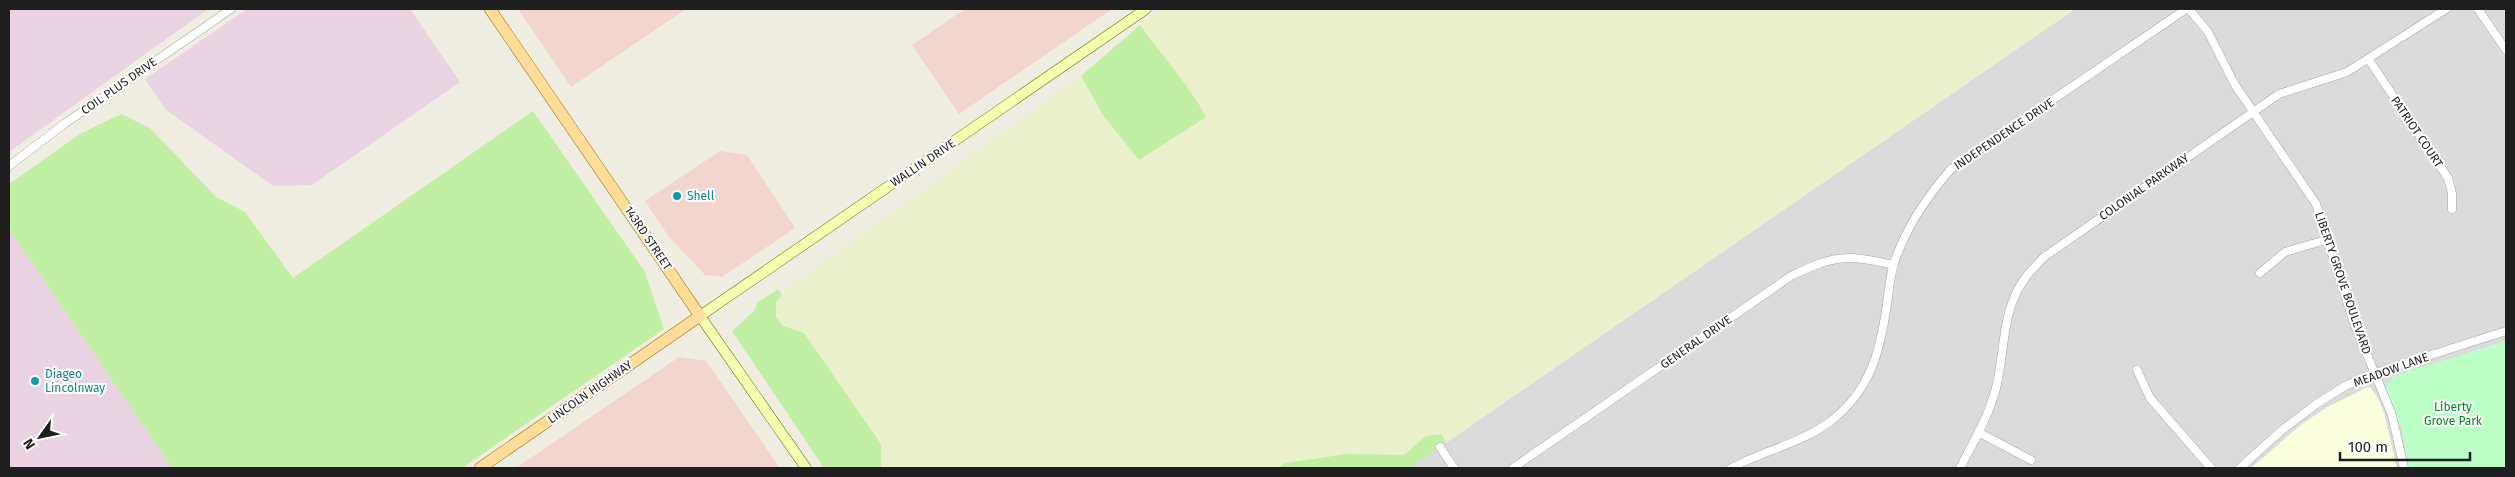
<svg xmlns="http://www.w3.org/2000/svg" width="2515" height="477" font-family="'Fira Sans',sans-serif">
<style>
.residential{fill:#dcdbdb}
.commercial{fill:#f3d5d0}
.industrial{fill:#ead4e4}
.education{fill:#fcffdd}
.farmland{fill:#eaf1cc}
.grass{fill:#c1efa3}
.park{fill:#bbffc7}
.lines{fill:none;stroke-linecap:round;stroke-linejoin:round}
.street-casing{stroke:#a5a5a5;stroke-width:9}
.secondary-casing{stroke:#617a00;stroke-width:11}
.primary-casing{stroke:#987400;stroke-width:12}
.street{stroke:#fff;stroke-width:8}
.secondary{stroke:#f4ffb2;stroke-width:10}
.primary{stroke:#fd9;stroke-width:11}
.culture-dot{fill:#0f9aa8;stroke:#fff;stroke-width:2}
.labels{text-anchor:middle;stroke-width:4;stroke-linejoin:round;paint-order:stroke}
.street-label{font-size:12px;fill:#1e1e1e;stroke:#fff}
.culture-label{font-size:12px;fill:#0d838f;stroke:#fff;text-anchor:start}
.park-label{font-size:12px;fill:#008719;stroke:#fff}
</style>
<rect width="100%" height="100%" fill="#f0ede3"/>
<polygon class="residential" points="2075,9 2506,9 2506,468 1409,468"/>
<g class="commercial">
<polygon points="518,9 686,9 571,87"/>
<polygon points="965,9 1112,9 959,114 912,45"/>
<polygon points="720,151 747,155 795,228 722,277 705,275 669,237 645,201"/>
<polygon points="679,357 706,361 780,468 516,468"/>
</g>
<g class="industrial">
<polygon points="9,9 208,9 9,152"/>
<polygon points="247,9 410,9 460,82 312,185 273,186 166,110 145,79"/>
<polygon points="9,229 172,468 9,468"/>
</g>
<polygon class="education" points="2368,387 2371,388 2378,398 2384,413 2397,468 2251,468 2302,424 2327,407"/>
<polygon class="farmland" points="1162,9 2075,9 1446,443 1441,434 1426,436 1404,455 1286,463 1277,468 881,468 881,444 804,333 783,326 776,317 776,302 787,289 1081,76 1103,115 1191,91 1166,62 1140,25"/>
<g class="grass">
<path d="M 1140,25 C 1162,56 1188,83 1206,117 L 1139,160 L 1103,115 L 1081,76 Z"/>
<polygon points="533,111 645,272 664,329 462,468 172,468 9,229 9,184 80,134 121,114 150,128 216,197 245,212 293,278"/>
<polygon points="778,289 782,295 776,302 776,317 783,326 804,333 881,444 881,468 824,468 732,331 754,311 758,302"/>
<polygon points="1441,434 1446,443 1409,468 1277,468 1286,463 1347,454 1404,455 1426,436"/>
</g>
<polygon class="park" points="2506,341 2506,468 2409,468 2401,427 2386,388 2387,384 2394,376"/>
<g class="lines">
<g class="street-casing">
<g id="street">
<polyline points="2189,9 2208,32 2235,85 2316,204 2354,323 2392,415 2404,468"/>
<polyline points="2478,9 2506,50"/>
<polyline points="2369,60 2448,178 2452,193 2452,209"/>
<polyline points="9,166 64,124 231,9"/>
<polyline points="2260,273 2285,252 2329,239"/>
<polyline points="2137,370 2150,398 2211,468"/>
<polyline points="1978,432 2031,460"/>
<polyline points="1440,447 1454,468"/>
<path d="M 1513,468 L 1791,276 C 1835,255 1846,254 1894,265"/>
<path d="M 1731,468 C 1763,451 1802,443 1831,421 C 1871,389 1880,352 1887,304 C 1889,291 1890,276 1894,263 C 1907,226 1926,198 1951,169 L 2186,9"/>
<path d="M 1960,468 C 1974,441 1990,414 1997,384 C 2005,348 2002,308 2026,277 C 2031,270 2038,264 2044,257 L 2279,94 L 2347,72 L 2446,9"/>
<polyline points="2240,468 2282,430 2315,405 2345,386 2375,373 2506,331"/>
</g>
</g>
<g class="secondary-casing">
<polyline id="secondary" points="806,468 700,316 1146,9"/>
</g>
<g class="primary-casing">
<polyline id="primary" points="480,468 700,316 490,9"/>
</g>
<use href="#street" class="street"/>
<use href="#secondary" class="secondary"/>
<use href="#primary" class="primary"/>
</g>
<g class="culture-dot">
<circle cx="677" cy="196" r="5"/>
<circle cx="35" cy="381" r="5"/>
</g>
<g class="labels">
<g class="street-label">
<text transform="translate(119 86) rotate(-35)" y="4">COIL PLUS DRIVE</text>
<text transform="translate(2417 132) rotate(56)" y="4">PATRIOT COURT</text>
<text transform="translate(2004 134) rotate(-34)" y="4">INDEPENDENCE DRIVE</text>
<text transform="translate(923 163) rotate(-34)" y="4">WALLIN DRIVE</text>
<text transform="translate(2144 187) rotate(-35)" y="4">COLONIAL PARKWAY</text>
<text transform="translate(648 238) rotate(56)" y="4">143RD STREET</text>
<text transform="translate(2343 283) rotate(71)" y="4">LIBERTY GROVE BOULEVARD</text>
<text transform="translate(1696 342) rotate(-35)" y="4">GENERAL DRIVE</text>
<text transform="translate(2391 370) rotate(-20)" y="4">MEADOW LANE</text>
<text transform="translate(590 392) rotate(-35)" y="4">LINCOLN HIGHWAY</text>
</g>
<g class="culture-label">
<text x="687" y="200">Shell</text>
<text x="45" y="378">Diageo<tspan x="45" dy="14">Lincolnway</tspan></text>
</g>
<g class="park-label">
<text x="2453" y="411">Liberty<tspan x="2453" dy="14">Grove Park</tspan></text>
</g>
</g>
<rect width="2515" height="477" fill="none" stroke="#1e1e1e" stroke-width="20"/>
<g transform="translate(40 437) rotate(237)" stroke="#ffffff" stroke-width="4" paint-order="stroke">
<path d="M0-4L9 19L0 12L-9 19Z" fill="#1e1e1e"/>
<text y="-8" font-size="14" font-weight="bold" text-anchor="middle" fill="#1e1e1e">N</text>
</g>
<path d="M2340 452v8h130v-8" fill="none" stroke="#1e1e1e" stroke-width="2.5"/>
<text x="2348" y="452" font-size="15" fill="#1e1e1e" stroke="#ffffff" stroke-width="4" paint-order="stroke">100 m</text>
</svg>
